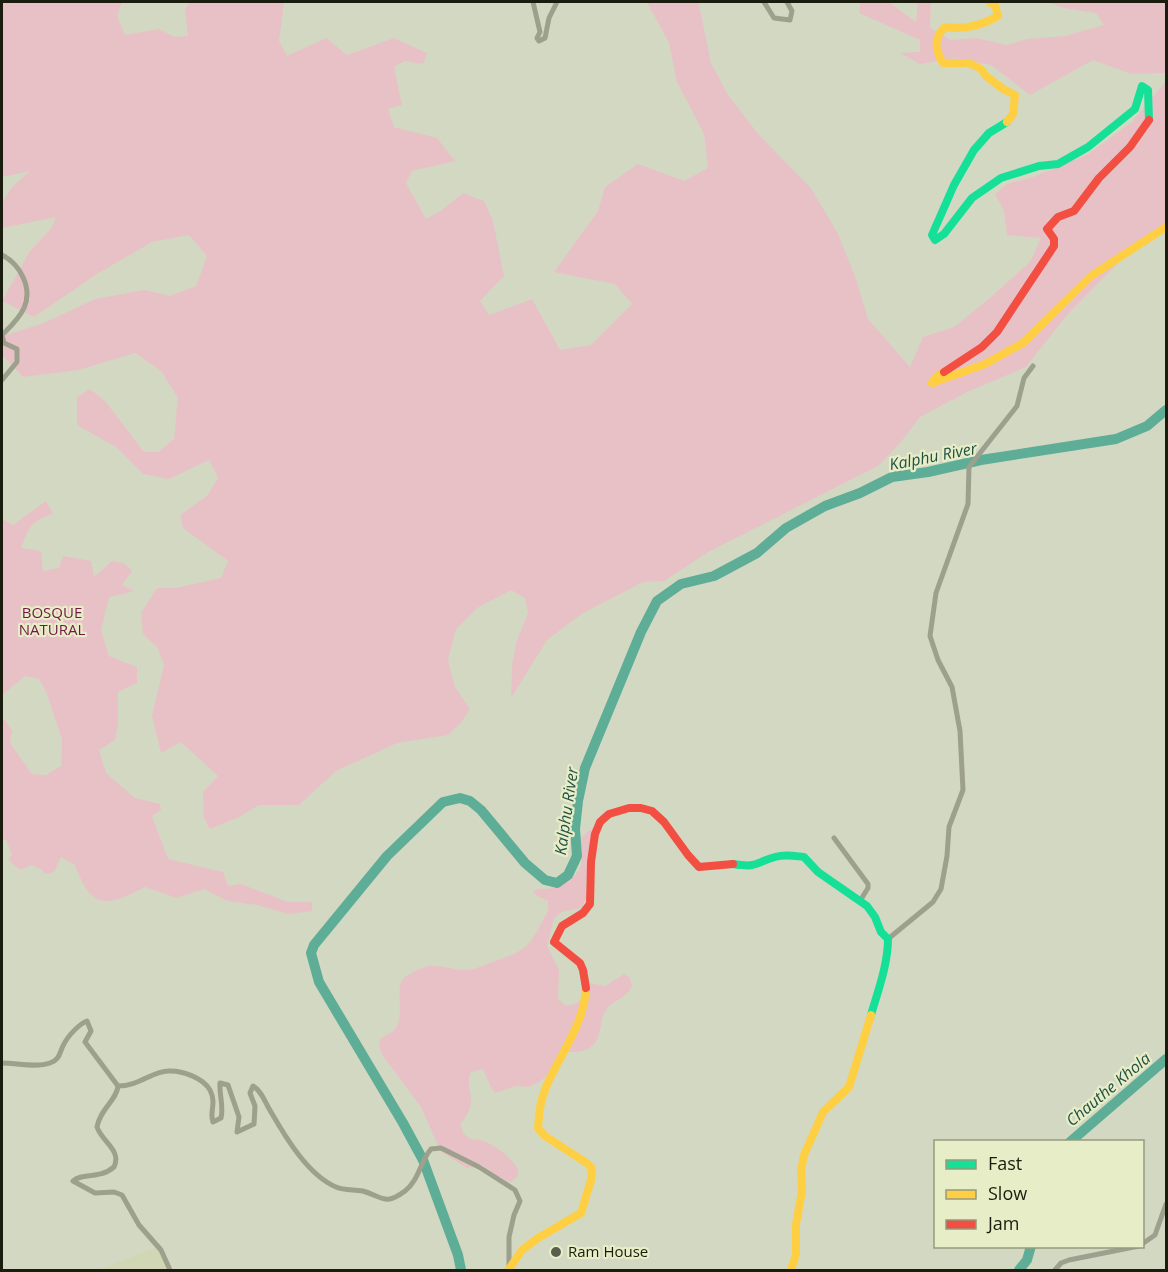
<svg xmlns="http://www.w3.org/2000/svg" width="1168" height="1272" font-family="'Open Sans',sans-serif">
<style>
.built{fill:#d1d7b4}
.green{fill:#e8c1c6}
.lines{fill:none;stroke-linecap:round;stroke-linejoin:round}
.river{stroke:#5dad97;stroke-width:10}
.street{stroke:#9da08c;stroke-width:5}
.fast{stroke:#16e098;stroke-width:8}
.slow{stroke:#ffcf43;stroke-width:8}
.jam{stroke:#f24e42;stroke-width:8}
.poi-dot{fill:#5b5e4d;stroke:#e7eec7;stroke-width:2}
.labels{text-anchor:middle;stroke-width:4.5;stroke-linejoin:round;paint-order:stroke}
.park-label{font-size:15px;fill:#751746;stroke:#e7eec7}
.poi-label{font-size:15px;fill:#1a1c0e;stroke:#e7eec7;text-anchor:start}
.water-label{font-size:16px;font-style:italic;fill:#225045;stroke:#e7eec7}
</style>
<rect width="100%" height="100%" fill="#d3d8c2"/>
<polygon class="built" points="154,1248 159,1250 168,1270 98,1270"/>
<g class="green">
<polygon points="2,2 122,2 117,16 125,35 159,29 175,37 188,36 185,9 190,2 284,2 279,41 287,56 326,38 347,55 394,38 427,53 423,64 405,61 394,67 402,105 388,109 394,127 437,138 455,161 412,171 406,183 426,219 439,212 463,193 484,201 493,221 504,276 480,301 489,315 532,299 560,350 591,345 632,304 615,284 554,272 598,211 605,187 638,164 684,181 708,168 704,134 677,82 669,43 647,2 696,2 699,4 711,63 728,95 759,135 811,188 838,234 856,279 868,319 910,367 923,337 954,327 991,297 1030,262 1041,238 1007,235 1004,211 995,194 1007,184 1033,177 1088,154 1131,123 1166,81 1166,226 1123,258 1066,316 1026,367 967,392 920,417 900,443 878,466 710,551 664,581 643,582 583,613 547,640 511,698 512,665 517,640 528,613 525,598 511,590 477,608 456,629 448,660 455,687 470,709 460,724 448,735 397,743 336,771 299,805 259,805 239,817 210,829 204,818 203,792 218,776 181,742 161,753 152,716 164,665 157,647 143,634 141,613 157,588 176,588 221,578 228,561 183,528 180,515 207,496 218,478 209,460 169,479 143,474 116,447 77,425 77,397 90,389 105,401 144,452 158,452 174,439 178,398 161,371 135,353 78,370 23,377 2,355 2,345 6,335 44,323 95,299 144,290 170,296 196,286 207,256 189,235 152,242 97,274 34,317 2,301 30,251 51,229 56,217 2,228 2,203 12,187 30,171 2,177"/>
<polygon points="861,2 890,3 916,22 918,2 931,2 930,28 951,40 976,38 1007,45 1027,39 1065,36 1104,25 1096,13 1064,8 1046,2 1166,2 1166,73 1131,74 1093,60 1030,95 991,65 955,58 920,64 900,53 920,52 920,40 859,13"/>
<path d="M 46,501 L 53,514 C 31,521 29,527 21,548 L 41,551 L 43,571 L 59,568 L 63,556 L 91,561 L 94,577 L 112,561 L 124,563 L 132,571 L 122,585 L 134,591 L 109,597 L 101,630 L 109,656 L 137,667 L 137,683 L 118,692 L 118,723 L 115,740 L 99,750 L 106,773 L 135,798 L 160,804 L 161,810 L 152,816 L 168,859 L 223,872 L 228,886 L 241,884 L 288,902 L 312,902 L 312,911 L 288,914 L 257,905 L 227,901 L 204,889 L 177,898 L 145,887 C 106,908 91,909 75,865 L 61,857 L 54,872 L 45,874 L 41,869 L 31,865 L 20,870 L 8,860 L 12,854 L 6,839 L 2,841 L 2,721 L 5,720 L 12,731 L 10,743 L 32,774 L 46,775 L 61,766 L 62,739 L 46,692 L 39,679 L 25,676 L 2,695 L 2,519 L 13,525 Z"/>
<path d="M 590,829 L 593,833 L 586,880 L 586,900 L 581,908 L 562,912 L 554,918 L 547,946 L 559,970 L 558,998 L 564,1005 C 577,1007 588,996 589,983 L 605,986 L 624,974 L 630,978 L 632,986 C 627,998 616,999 608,1007 C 597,1019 605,1040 588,1049 C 579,1053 569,1051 560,1053 L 546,1077 L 539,1082 L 529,1087 L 516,1086 L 495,1093 L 491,1087 L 483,1069 L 471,1072 C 466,1083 471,1090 471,1101 C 471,1110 465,1118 460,1124 L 464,1134 L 470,1139 C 475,1140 479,1139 484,1141 C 495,1145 535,1172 510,1182 L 497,1176 L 482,1165 L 467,1168 L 441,1152 L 421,1107 L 383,1056 L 379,1047 L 380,1039 C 384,1035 392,1034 395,1029 C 406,1014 393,986 405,977 C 430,960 437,967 462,970 C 475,971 482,965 493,962 C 531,949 529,945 548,911 L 548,901 L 537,896 L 533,891 C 539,887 545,890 552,888 C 561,887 576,877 580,868 C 583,860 581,847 581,838 Z"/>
</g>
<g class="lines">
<g class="river">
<polyline points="1070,1142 1166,1059"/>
<polyline points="461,1270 458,1255 423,1160 403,1123 319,982 311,953 314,945 387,856 443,802 460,798 470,801 481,810 525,863 545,880 557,883 568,875 577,856 575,829 578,801 585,768 641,632 657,601 681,584 714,576 757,553 786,528 825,506 860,493 892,477 928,472 981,460 1116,439 1147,426 1166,410"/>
<polyline points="1019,1270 1027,1260 1031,1246"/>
</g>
<g class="street">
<polyline points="533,2 540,32 537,38 539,41 545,38 549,18 557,2"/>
<polyline points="764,2 774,18 790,20 792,11 787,2"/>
<path d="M 2,255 C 20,264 33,288 24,308 C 19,319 10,327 2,335 L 4,343 L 17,349 L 17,362 L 2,380"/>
<polyline points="834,838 868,884 868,888 860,901"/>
<polyline points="888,939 933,902 941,889 947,856 949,827 963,790 960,731 952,687 938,660 930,636 936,593 968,504 969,467 1017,406 1024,378 1033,366"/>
<path d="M 2,1063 C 16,1063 36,1068 50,1063 C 61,1059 59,1052 64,1044 C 68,1036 79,1024 87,1021 L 91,1031 L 85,1042 L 118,1086 C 139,1086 153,1071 168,1071 C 182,1070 203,1078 210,1090 C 217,1104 209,1112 213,1122 L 221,1118 C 224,1107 219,1094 220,1083 L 228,1085 L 239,1117 L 237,1132 L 254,1124 L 255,1106 L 250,1093 L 253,1086 C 262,1091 265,1103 271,1112 C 286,1138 308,1175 336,1187 C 345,1191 354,1189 363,1191 C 383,1197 385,1206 405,1191 C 419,1180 420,1162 431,1149 L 441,1148 L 479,1167 L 515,1190 L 520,1201 L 514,1215 L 509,1237 L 509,1267"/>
<path d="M 118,1086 C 117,1100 100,1109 97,1127 C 102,1142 122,1150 114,1167 C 99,1180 82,1172 73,1181 L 95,1193 L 114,1192 L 122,1195 L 139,1225 L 161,1250 L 170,1270"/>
<polyline points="1142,1244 1155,1235 1166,1204"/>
<polyline points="1055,1270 1061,1263 1069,1260 1139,1246"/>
</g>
<g class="fast">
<polyline points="1007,122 989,133 974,150 954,185 932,235 935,240 944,234 972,198 1001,178 1039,166 1058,164 1088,147 1135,109 1142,86 1148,90 1149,120"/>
<path d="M 733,864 C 758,868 754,863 775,857 C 785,854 794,856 804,857 L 818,872 L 867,906 L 875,917 L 881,932 L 888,939 C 888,964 878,991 871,1015"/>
</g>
<g class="slow">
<path d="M 989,2 L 995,5 L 998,16 C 981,26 965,30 945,27 C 933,38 935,50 943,63 L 969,63 L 981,69 L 986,76 L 1003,89 L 1015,95 L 1013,114 L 1007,122"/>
<polyline points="944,372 936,377 932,383 985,364 1023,343 1091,276 1166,227"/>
<path d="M 509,1269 L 522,1250 L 538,1238 L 581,1213 L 591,1180 L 592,1169 L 588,1164 L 545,1136 L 538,1128 C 539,1114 540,1101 546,1087 C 560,1054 584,1025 586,988"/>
<polyline points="791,1270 796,1254 796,1224 802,1191 801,1171 804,1155 823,1112 849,1087 871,1015"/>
</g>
<g class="jam">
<polyline points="944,372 982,347 997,332 1054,246 1054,239 1047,229 1058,217 1074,211 1099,178 1130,147 1149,120"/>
<polyline points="586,988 583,970 580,963 554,942 562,926 583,913 590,904 591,862 595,834 600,822 609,814 629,808 641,808 652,811 664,822 688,855 699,867 733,864"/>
</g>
</g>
<circle class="poi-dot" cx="556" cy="1252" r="6"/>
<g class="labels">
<g class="park-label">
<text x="52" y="618">BOSQUE<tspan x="52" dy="17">NATURAL</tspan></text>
</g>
<g class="poi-label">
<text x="568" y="1257">Ram House</text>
</g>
<g class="water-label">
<text transform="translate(933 456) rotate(-11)" y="6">Kalphu River</text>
<text transform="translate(566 811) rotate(-82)" y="6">Kalphu River</text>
<text transform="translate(1108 1089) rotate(-40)" y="6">Chauthe Khola</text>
</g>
</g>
<rect width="1168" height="1272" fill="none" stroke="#1a1c0e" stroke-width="6"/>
<rect x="934" y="1140" width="210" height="108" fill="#e7eec7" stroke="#959a7d" stroke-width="1.5"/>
<rect x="946" y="1160" width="30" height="9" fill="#16e098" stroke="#959a7d" stroke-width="1.5"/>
<text x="988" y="1170" font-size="18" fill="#1a1c0e">Fast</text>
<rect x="946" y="1190" width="30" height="9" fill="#ffcf43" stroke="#959a7d" stroke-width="1.5"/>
<text x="988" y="1200" font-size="18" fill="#1a1c0e">Slow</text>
<rect x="946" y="1220" width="30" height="9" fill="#f24e42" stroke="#959a7d" stroke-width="1.5"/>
<text x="988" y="1230" font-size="18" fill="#1a1c0e">Jam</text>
</svg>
